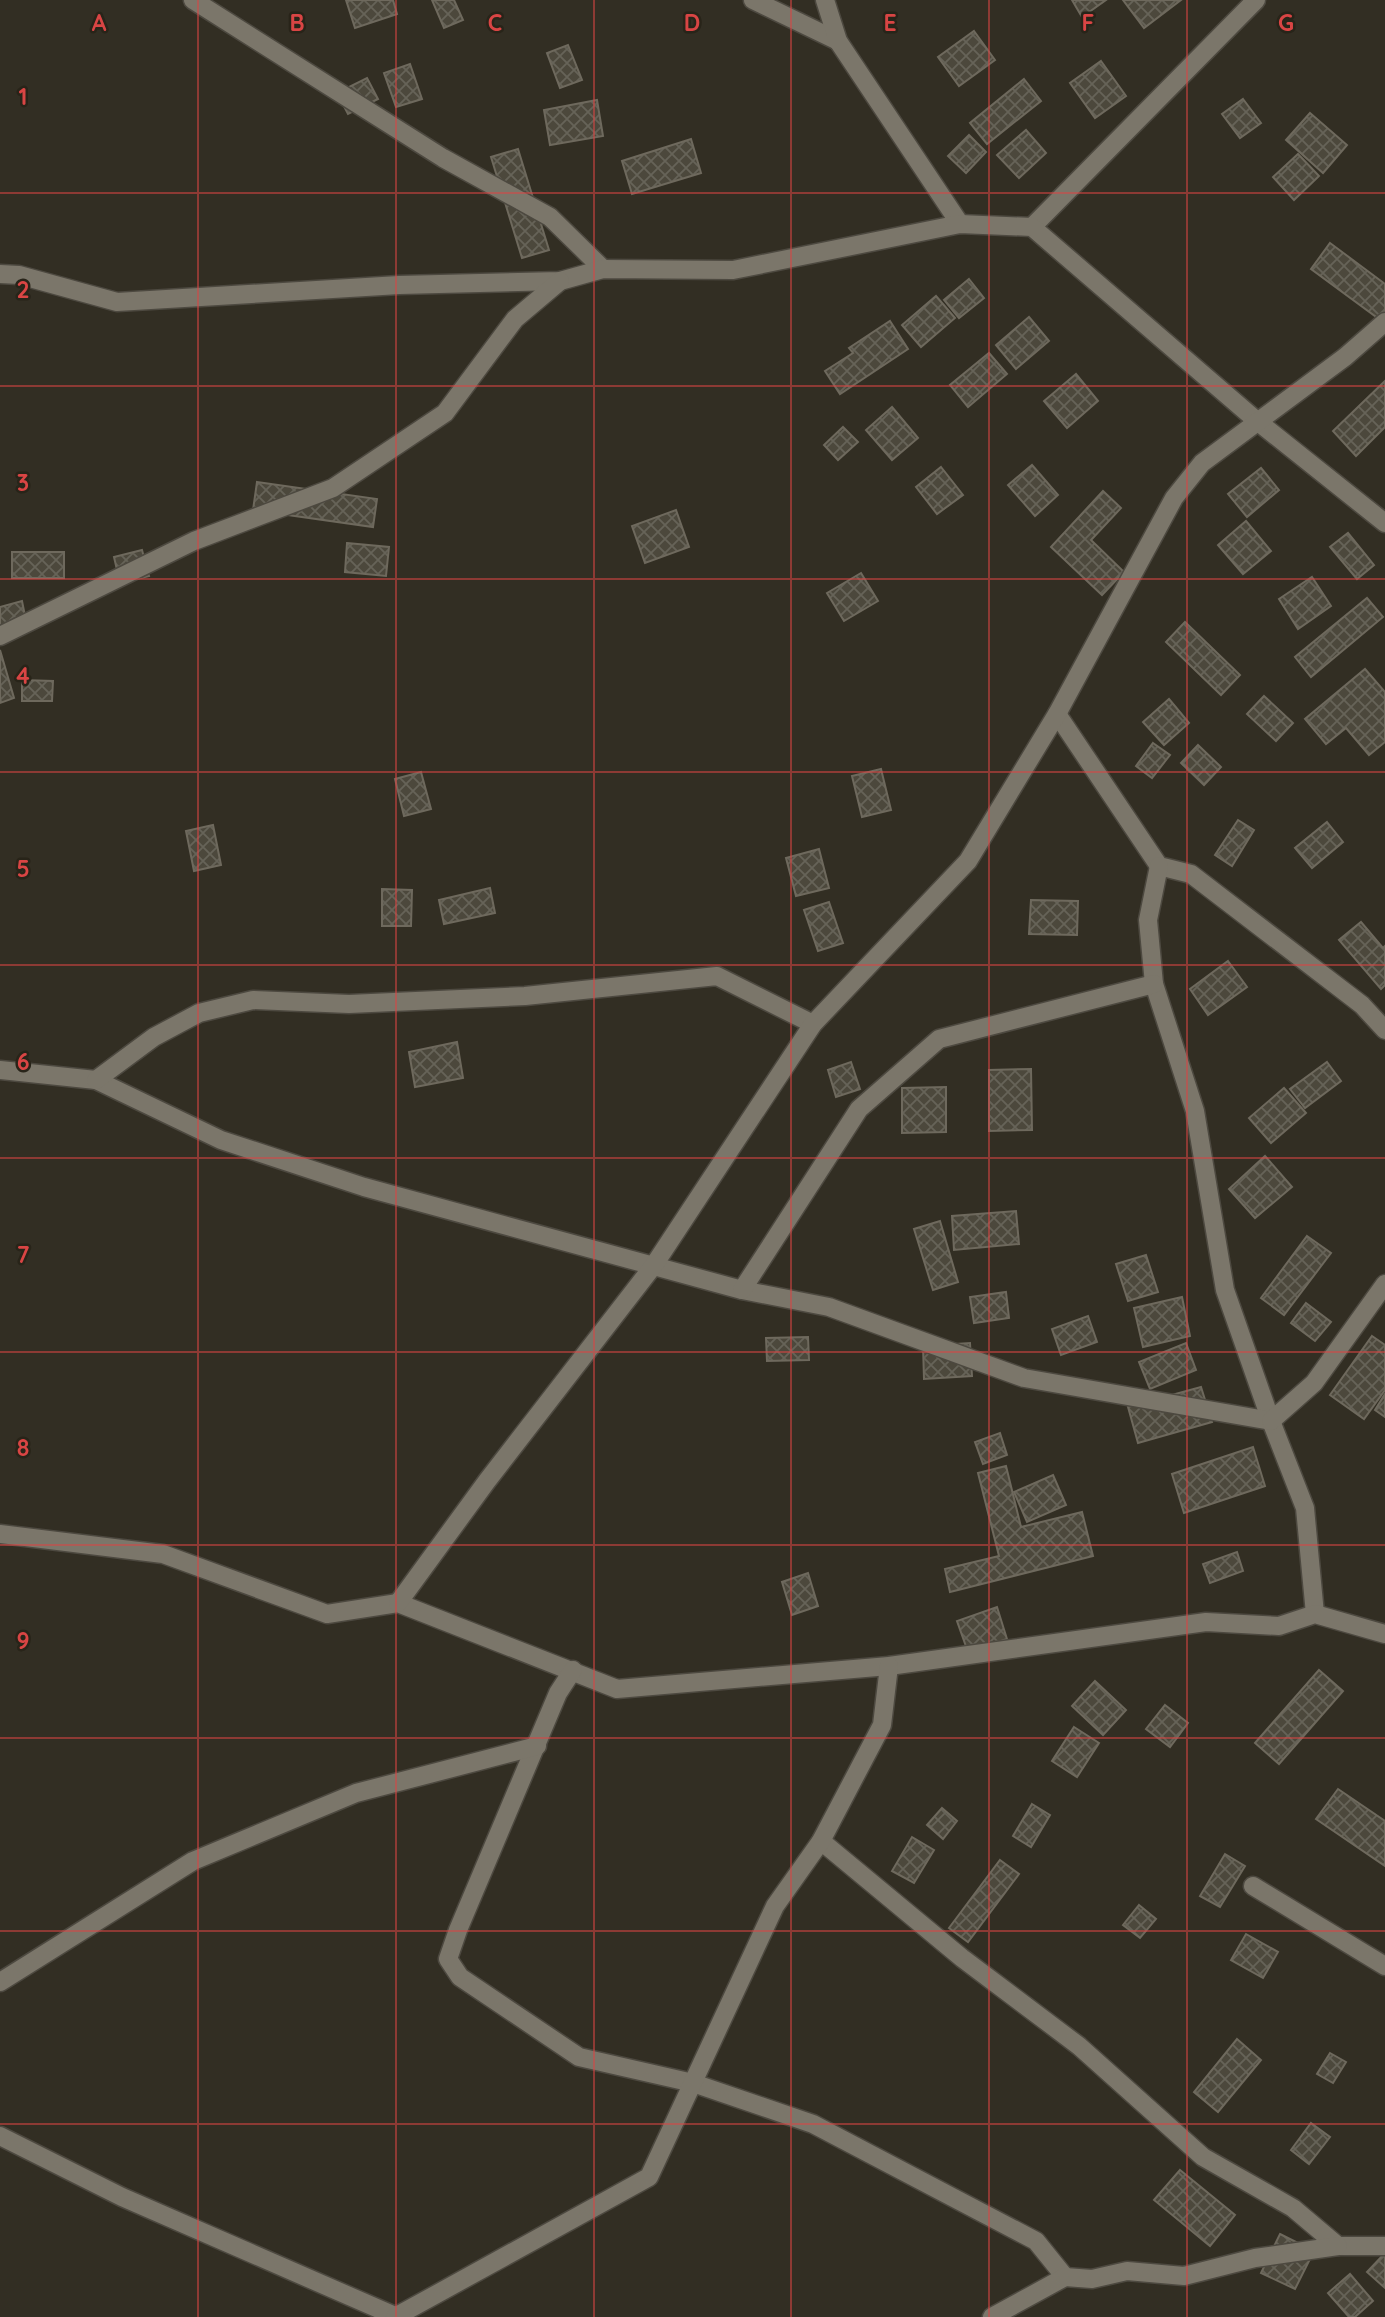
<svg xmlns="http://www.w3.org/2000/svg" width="1385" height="2317" font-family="Quicksand,sans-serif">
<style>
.building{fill:url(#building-cross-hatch);stroke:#6e695d;stroke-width:2}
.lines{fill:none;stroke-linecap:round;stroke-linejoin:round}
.street-casing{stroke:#4d4940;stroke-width:21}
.street{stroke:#7b766a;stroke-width:18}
.grid{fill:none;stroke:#d94544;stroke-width:2;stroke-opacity:0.55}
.grid-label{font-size:23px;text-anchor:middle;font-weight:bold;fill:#d94544;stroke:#282419;stroke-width:5;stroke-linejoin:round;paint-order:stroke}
</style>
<defs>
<pattern id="building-cross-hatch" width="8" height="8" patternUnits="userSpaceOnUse" patternTransform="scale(1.75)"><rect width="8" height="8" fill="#4c483c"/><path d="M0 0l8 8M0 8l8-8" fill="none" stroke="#666358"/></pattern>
</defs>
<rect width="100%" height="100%" fill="#322e23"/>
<g class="building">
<polygon points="346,0 393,0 397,14 355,28"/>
<polygon points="432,0 454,0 463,20 444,28"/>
<polygon points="1072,0 1106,0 1082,17"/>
<polygon points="1123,0 1181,0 1144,28"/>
<polygon points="974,31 995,60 959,86 938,57"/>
<polygon points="568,45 582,80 560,88 547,53"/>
<polygon points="1101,61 1126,96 1095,118 1070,83"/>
<polygon points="410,64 422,99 396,107 384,73"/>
<polygon points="367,78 378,99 348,114 337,93"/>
<polygon points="1024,79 1041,101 987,144 970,123"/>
<polygon points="1243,99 1261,123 1240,138 1222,114"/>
<polygon points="597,100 603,136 550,145 544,110"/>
<polygon points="1310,113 1347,145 1323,173 1286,140"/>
<polygon points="1026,130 1046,153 1019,178 997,155"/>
<polygon points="969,135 986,152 966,173 948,156"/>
<polygon points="691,139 701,173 632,194 622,161"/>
<polygon points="518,149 549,250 522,258 491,157"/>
<polygon points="1298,154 1319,176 1294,200 1273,177"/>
<polygon points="1330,243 1385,284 1385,311 1379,319 1311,269"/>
<polygon points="969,279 984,298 959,318 944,300"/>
<polygon points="936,296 955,318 921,347 902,325"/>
<polygon points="1029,317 1049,341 1016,369 996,345"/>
<polygon points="890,321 908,349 840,394 825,371 853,353 849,348"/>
<polygon points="989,353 1007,374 968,407 950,385"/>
<polygon points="1076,374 1098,401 1067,428 1044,401"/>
<polygon points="1385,381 1385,427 1356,456 1333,431"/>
<polygon points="892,407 918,438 892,460 866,430"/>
<polygon points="843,427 858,442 838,460 824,445"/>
<polygon points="1032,465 1058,495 1035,516 1008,485"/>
<polygon points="941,467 963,495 937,514 916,487"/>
<polygon points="1261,468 1279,490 1247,517 1228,494"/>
<polygon points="257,482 377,499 373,527 253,510"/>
<polygon points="1103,491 1121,508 1091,540 1124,572 1102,595 1051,547"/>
<polygon points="676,510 689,547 645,563 632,526"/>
<polygon points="1246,521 1271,551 1243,574 1218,545"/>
<polygon points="1348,533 1374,565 1357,579 1330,547"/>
<polygon points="347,543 389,547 386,576 345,572"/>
<polygon points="142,550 149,576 120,583 114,557"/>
<rect x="12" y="552" width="52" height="26"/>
<polygon points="861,573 878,601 844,621 827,593"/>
<polygon points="1312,577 1331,606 1298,629 1279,599"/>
<polygon points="1367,598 1383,617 1311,677 1295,657"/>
<polygon points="22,601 26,621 0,627 0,607"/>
<polygon points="1185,622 1240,675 1221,695 1166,642"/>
<polygon points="0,650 14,698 0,703"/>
<polygon points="1365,669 1385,692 1385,742 1369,755 1346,728 1326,744 1305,719"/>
<polygon points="22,680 53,681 52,701 22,701"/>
<polygon points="1264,696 1293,723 1276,741 1247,714"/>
<polygon points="1169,699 1189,723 1164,745 1143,722"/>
<polygon points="1153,743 1170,755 1152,778 1136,766"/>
<polygon points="1198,745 1221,767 1204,785 1181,763"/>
<polygon points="881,769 891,810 862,817 852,776"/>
<polygon points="421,772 431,809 404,816 395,779"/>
<polygon points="1238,820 1254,830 1232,866 1215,855"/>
<polygon points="1327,822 1343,842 1312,868 1295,848"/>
<polygon points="213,825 221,865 194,871 186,831"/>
<polygon points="819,849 829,888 796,896 786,858"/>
<polygon points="490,888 495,913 444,924 439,900"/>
<polygon points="382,889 412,890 411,926 382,926"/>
<polygon points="1031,900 1078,901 1077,935 1029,934"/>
<polygon points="829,902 843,943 818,951 804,910"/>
<polygon points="1361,922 1383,948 1385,946 1385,985 1381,989 1339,940"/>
<polygon points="1228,961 1247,987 1208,1015 1190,989"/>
<polygon points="457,1042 463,1078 415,1087 409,1052"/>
<polygon points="851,1062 860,1089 836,1097 828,1070"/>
<polygon points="1327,1062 1341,1081 1305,1108 1290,1089"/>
<polygon points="1031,1069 1032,1130 989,1131 989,1070"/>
<polygon points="946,1087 946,1132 902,1133 902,1088"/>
<polygon points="1284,1088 1306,1113 1271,1143 1249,1118"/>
<polygon points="1265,1156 1292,1187 1255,1218 1229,1189"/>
<polygon points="1016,1211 1019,1244 954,1250 952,1216"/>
<polygon points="940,1221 958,1282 933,1290 914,1229"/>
<polygon points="1307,1236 1331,1253 1284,1315 1261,1298"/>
<polygon points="1146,1255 1158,1292 1128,1301 1116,1264"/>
<polygon points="1006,1292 1009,1318 974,1323 970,1297"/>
<polygon points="1182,1297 1190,1336 1143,1347 1134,1308"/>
<polygon points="1306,1303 1331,1322 1315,1341 1291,1323"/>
<polygon points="1088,1316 1097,1342 1061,1355 1052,1329"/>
<polygon points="1372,1336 1385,1345 1385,1390 1364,1419 1330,1395"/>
<polygon points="808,1337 809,1360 767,1361 766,1338"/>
<polygon points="970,1343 972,1376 924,1379 923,1346"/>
<polygon points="1186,1343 1196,1370 1150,1389 1139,1362"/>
<polygon points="1201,1387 1212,1422 1138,1443 1128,1407"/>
<polygon points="1385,1394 1385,1417 1375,1410"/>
<polygon points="1000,1433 1007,1455 983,1464 975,1442"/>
<polygon points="1253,1447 1265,1486 1184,1513 1172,1474"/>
<polygon points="1006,1466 1021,1527 1082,1512 1093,1556 950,1592 945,1569 999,1556 978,1473"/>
<polygon points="1053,1475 1066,1505 1027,1522 1014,1492"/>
<polygon points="1237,1552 1243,1571 1210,1583 1203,1564"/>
<polygon points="808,1573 818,1606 792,1615 782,1582"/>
<polygon points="997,1607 1007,1639 968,1652 957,1621"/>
<polygon points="1319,1670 1343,1691 1279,1764 1255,1743"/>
<polygon points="1095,1681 1126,1710 1103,1735 1072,1706"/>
<polygon points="1165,1705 1188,1723 1170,1747 1146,1729"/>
<polygon points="1074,1727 1099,1743 1077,1777 1052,1761"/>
<polygon points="1338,1789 1385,1821 1385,1866 1316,1819"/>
<polygon points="1032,1804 1050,1815 1031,1847 1013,1836"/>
<polygon points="942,1808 957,1821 943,1839 927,1825"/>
<polygon points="912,1837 934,1850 914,1883 892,1871"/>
<polygon points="1225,1854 1245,1866 1220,1907 1200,1896"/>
<polygon points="1000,1860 1019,1874 968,1942 949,1928"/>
<polygon points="1139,1905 1156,1919 1140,1938 1123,1925"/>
<polygon points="1246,1934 1278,1952 1263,1978 1231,1960"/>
<polygon points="1237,2039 1261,2060 1218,2112 1194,2092"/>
<polygon points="1330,2053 1346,2062 1333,2083 1317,2074"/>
<polygon points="1311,2123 1330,2137 1309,2164 1291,2150"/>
<polygon points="1180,2170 1235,2215 1210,2246 1154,2200"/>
<polygon points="1280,2234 1314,2251 1295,2289 1261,2273"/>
<polygon points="1385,2253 1385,2288 1367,2272"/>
<polygon points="1350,2274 1373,2301 1355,2317 1349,2317 1328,2293"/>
</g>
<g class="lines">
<g class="street-casing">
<g id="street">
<polyline points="193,0 443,158 550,217 603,269"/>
<polyline points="753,0 838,41"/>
<polyline points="825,0 838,41 960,224"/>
<polyline points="1032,227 1256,0"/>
<polyline points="0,274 19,275 117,302 399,285 560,281 603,269 733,270 960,224 1032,227 1257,421 1385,523"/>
<polyline points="0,636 194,541 333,488 445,413 515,319 560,281"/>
<polyline points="1057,714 1159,866 1191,874 1362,1005 1385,1030"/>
<polyline points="1159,866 1148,920 1154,984 1195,1111 1225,1290 1271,1421 1305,1508 1315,1614"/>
<polyline points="0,1070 96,1080 221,1140 364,1187 742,1290 829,1307 1024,1378 1271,1421"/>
<polyline points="96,1080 154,1037 199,1013 253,1000 349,1004 525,996 717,976 813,1024"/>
<polyline points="742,1290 859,1109 939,1039 1154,984"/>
<polyline points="1271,1421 1314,1383 1385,1284"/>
<polyline points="0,1534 163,1554 327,1614 398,1603 617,1689 889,1666 1206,1622 1279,1626 1315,1614 1385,1634"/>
<polyline points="398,1603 487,1481 654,1265 813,1024 968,861 1057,714 1174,498 1202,463 1345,357 1385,322"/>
<polyline points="573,1670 558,1693 458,1930 448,1959 460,1977 579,2057 693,2083 813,2124 1036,2241 1065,2277"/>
<polyline points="821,1841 962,1958 1079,2046 1203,2157 1293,2208 1338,2246 1385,2246"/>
<polyline points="1253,1886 1385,1966"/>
<polyline points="0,1982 193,1861 356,1793 537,1746"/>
<polyline points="0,2136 122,2197 395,2316"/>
<polyline points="395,2317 649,2177 775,1906 821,1841 882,1725 889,1666"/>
<polyline points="992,2317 1065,2277 1092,2279 1127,2271 1184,2276 1255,2258 1338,2246"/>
</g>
</g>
<use href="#street" class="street"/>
</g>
<path class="grid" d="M 198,0 L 198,2317M 396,0 L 396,2317M 594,0 L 594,2317M 791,0 L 791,2317M 989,0 L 989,2317M 1187,0 L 1187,2317M 0,193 L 1385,193M 0,386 L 1385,386M 0,579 L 1385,579M 0,772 L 1385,772M 0,965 L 1385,965M 0,1158 L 1385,1158M 0,1352 L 1385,1352M 0,1545 L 1385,1545M 0,1738 L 1385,1738M 0,1931 L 1385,1931M 0,2124 L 1385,2124"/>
<g class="grid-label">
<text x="99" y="31">A</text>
<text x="297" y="31">B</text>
<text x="495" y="31">C</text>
<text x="692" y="31">D</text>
<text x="890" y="31">E</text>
<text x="1088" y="31">F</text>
<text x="1286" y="31">G</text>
<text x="23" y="105">1</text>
<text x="23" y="298">2</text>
<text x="23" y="491">3</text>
<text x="23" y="684">4</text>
<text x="23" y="877">5</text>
<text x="23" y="1070">6</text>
<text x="23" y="1263">7</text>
<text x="23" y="1456">8</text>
<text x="23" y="1649">9</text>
</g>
</svg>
